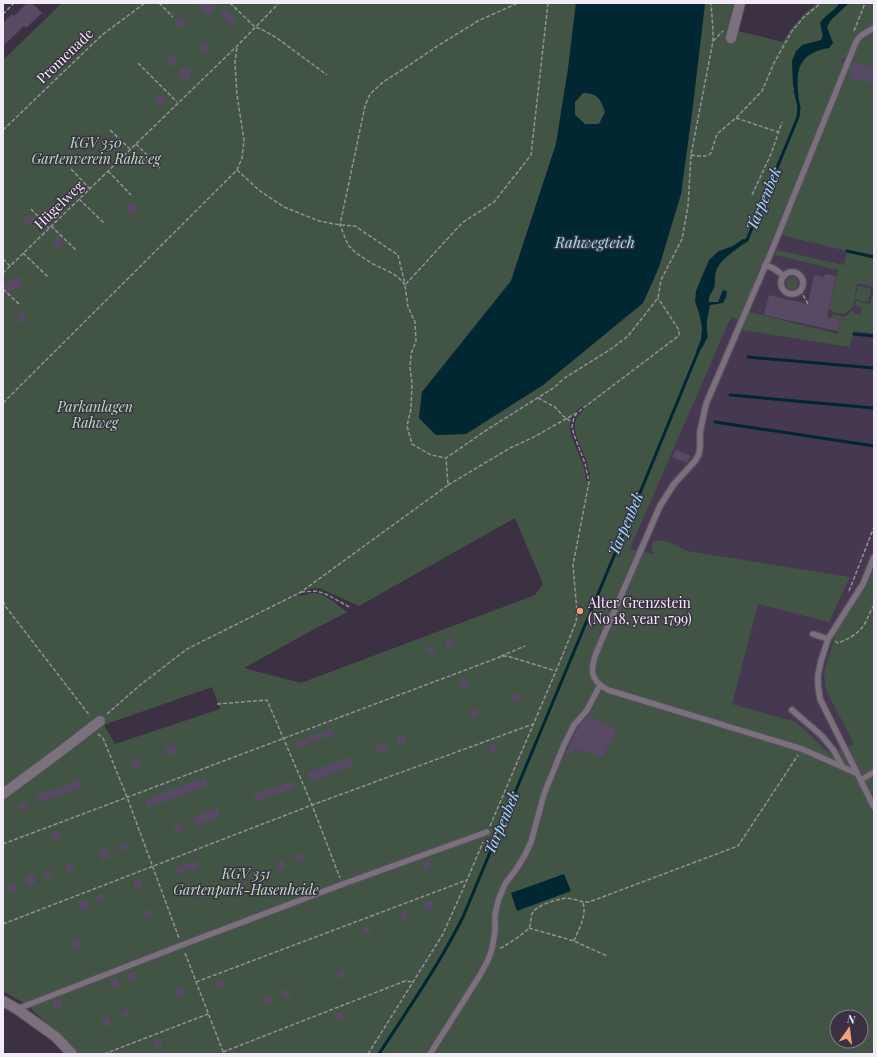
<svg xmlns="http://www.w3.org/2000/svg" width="877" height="1057" font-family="'Playfair Display',serif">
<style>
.built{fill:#453850;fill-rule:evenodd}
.green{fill:#425545;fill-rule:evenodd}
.water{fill:#002732;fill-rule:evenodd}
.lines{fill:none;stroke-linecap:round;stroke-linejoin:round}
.stream{stroke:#002732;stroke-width:3}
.building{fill:#584a65}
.lane-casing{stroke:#584f60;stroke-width:8}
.street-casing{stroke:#584f60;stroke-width:12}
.path{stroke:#978f9e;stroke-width:1.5;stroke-dasharray:4 2;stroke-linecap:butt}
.lane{stroke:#7a717d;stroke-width:5.5}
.street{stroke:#7a717d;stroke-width:10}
.poi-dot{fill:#efa377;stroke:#3b3143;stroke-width:1.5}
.labels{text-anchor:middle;stroke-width:3;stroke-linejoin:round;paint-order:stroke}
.street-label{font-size:14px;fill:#f2ecf8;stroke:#3b3143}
.park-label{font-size:14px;font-style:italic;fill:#b2e3b9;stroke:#3b3143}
.poi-label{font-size:14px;fill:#f2ecf8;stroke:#3b3143;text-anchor:start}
.water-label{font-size:15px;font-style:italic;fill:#9ae1f8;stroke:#3b3143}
</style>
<rect width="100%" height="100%" fill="#3b3143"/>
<path class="built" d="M 874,3 L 874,1054 L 410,1054 L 762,245 L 839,57 L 844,59 ZM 837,1017 L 861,1017 L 861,1041 L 837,1041 Z"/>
<g class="green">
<path d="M 62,3 L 576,3 L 568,69 L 556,144 L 511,281 L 422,392 L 419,418 L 436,435 L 466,434 L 543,385 L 643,303 L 659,267 L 681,194 L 693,105 L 705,3 L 733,3 L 726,40 L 734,42 L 738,31 L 783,42 L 790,30 L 803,15 L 817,3 L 874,3 L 874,287 L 857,283 L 853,307 L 844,314 L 833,312 L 833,311 L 829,309 L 838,270 L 775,255 L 777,250 L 844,265 L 847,251 L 781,235 L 850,61 L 843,58 L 841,62 L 844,63 L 739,320 L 731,317 L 630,549 L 654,554 L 652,549 L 652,543 C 661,536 677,546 687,551 L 850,577 L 829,622 L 758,604 L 732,704 L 796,722 L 830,754 L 854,744 L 826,690 L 824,672 L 837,630 L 865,586 L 874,564 L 874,1054 L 434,1054 L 482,978 L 491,962 L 496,946 L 498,932 L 498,915 L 500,901 L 507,886 L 519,870 L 527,857 L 534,843 L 546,794 L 563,753 L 569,756 L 576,749 L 602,758 L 617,729 L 588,715 L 595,699 L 592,693 L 585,709 L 573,723 L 562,744 L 542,792 L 529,841 L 523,854 L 503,883 L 496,900 L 493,915 L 493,932 L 490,949 L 486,958 L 478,974 L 426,1054 L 76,1054 L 57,1035 L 43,1025 L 43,1020 L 31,1009 L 32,1008 L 3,991 L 3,60 ZM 581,407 L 587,407 C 582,411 578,414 576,419 C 571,433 583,449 587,462 C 588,468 590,475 590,481 L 586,481 C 586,468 580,457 575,445 C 573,440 570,434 570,427 C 569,419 575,411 581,407 ZM 515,518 L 543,584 L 535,595 L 301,683 L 244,668 L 307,633 L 347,612 C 336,604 325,592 311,593 C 307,594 302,596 298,596 L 309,589 L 319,588 L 359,606 ZM 212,687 L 220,709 L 115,744 L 104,725 ZM 837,1017 L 861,1017 L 861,1041 L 837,1041 Z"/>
<path d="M 583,93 C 598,93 601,99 605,112 L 599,124 L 585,124 L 575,115 L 575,102 Z"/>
<circle cx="792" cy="283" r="6"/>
<polygon points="858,286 871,289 868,302 855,299"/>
<polygon points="874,288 874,333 854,331 849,347 743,330 743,326 749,312 838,334 840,320 832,318 833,314 845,317 852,311 855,312 854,313 860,315 862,307 855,305 856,301 870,304"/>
</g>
<g class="water">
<path d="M 576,3 L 705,3 L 693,105 L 681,194 L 659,267 L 643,303 L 543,385 L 466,434 L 436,435 L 419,418 L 422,392 L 511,281 L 556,144 L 568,69 ZM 583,93 C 598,93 601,100 605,112 L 599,124 L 585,124 L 575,115 L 575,102 Z"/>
<path d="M 840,3 L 849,3 L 831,20 L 827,27 L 833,43 L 829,48 C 798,53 795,71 799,98 L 793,86 L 792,61 L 796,51 L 802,45 L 821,40 L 823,36 L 820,23 C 825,15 834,11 840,3 Z"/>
<path d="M 743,239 L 749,240 C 740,247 718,260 716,272 C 714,277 716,282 714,288 C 712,293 708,296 709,302 L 718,302 L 723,290 L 727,291 L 726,297 L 723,303 L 710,305 C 708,317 705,324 708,336 L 702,348 L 696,352 L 701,339 L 702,328 L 700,317 L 695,301 L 696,291 L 703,274 L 709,260 L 719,251 L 733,246 Z"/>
<polygon points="564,874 571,891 517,911 511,893"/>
</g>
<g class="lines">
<g class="stream">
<polyline points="744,242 747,240 798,117 799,107 795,90"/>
<polyline points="847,251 874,257"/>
<polyline points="854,334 874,336"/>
<polyline points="748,357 874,368"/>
<polyline points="730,395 874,408"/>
<polyline points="715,422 874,446"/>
<path d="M 379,1054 C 408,1009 439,965 463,917 L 616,551 L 700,347"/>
</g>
</g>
<g class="building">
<polygon points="27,3 32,3 42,13 26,28 24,26 3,46 3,23 12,14 14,16"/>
<polygon points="196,3 212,3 217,8 209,17"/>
<polygon points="225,9 237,21 231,26 220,14"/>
<polygon points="182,16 186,25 179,28 175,20"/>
<polygon points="206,41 210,49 203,53 199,45"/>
<polygon points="169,55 176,56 175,66 167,65"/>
<polygon points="853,62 874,67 874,83 850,78"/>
<polygon points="181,68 190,69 189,80 179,78"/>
<polygon points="157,96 165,97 164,106 156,105"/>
<polygon points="134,202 139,210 131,215 126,206"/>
<polygon points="32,215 35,222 26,226 23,219"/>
<polygon points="59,236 64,245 57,248 52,240"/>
<polygon points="825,274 836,276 827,317 840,320 838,331 764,315 769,295 808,304 814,275 824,277"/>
<polygon points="18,276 23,284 3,295 3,285"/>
<polygon points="23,312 27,320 21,324 17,315"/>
<polygon points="676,450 691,456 687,463 672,457"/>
<polygon points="452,638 453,646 446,647 445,640"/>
<polygon points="434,646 435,653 427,654 427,647"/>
<polygon points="461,678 468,679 467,688 460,687"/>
<rect x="513" y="694" width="7" height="8"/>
<polygon points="477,709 478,717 471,718 470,710"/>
<polygon points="588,715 617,729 602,758 576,749 569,756 565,754 578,727"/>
<polygon points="331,728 334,734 297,748 295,742"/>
<polygon points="398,736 406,737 405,745 397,745"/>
<polygon points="174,744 177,753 168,756 165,747"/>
<polygon points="376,744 387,745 387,752 376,751"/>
<polygon points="496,744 497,753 490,753 489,745"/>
<polygon points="350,757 353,765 311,782 307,773"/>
<polygon points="138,758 141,766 134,769 131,761"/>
<polygon points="205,777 208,785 148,808 145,800"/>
<polygon points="80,780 82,788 38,803 36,796"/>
<polygon points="292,781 295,787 255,802 253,795"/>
<polygon points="26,802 28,808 22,811 19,804"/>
<polygon points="217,808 220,816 196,826 193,818"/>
<polygon points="181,822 183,829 176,832 173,825"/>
<polygon points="59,831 60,839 51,839 51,832"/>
<polygon points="126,843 127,850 119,851 118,844"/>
<polygon points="107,849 109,858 101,860 100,850"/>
<polygon points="302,854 304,861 296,863 295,855"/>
<polygon points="196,860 199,867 177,874 175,868"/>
<polygon points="284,860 285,868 278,870 277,862"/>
<polygon points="423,860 430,860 430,869 422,869"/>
<polygon points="73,863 74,870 67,872 65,865"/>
<polygon points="51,870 52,877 45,878 44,871"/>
<polygon points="34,875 36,884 28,886 26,876"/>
<polygon points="244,878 246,884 240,887 237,880"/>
<polygon points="141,880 142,887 134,889 134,881"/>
<polygon points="15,882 17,892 9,893 7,883"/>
<polygon points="206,890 209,897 202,899 200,892"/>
<polygon points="103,894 103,902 96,902 96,895"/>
<polygon points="86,900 88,909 80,911 78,901"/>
<polygon points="432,901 433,910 425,911 424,902"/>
<polygon points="151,910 152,917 144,918 143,911"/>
<polygon points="407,911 408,919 401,920 400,912"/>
<polygon points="370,925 371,932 364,933 363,926"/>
<polygon points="72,938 79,938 80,948 73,949"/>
<polygon points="337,970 345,970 345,977 338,978"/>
<polygon points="136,972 136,980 128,981 128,973"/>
<polygon points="110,978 118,978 118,987 111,987"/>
<polygon points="224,979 224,987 217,988 217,980"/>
<polygon points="183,988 185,996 177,997 176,989"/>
<polygon points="290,989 291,997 284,997 283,990"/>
<polygon points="271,996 272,1003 265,1004 264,997"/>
<rect x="54" y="1000" width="7" height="9"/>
<polygon points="128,1009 129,1016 122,1017 121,1010"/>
<polygon points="335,1013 343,1013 343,1020 336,1021"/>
<polygon points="110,1017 111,1025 103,1026 102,1018"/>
<polygon points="154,1040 162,1040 162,1048 155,1049"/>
</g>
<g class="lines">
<g class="lane-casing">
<g id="lane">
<polyline points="765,265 773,268 784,276"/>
<circle cx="792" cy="283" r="11"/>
<polyline points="874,557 863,584 828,639 821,661 818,675 818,685 820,699 874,807"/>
<polyline points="813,634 828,639"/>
<polyline points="792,710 822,736 834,751 842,766"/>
<path d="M 856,773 L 802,749 L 608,690 C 589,680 590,669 597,651 L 660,506 L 674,484 L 695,461 L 699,454 L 700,446 L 700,432 L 706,404 L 772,250 L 856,42 C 859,35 867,32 874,28"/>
<polyline points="861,780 874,772"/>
<polyline points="17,1009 182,945 343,884 487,832"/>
<polyline points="430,1054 480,975 488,960 492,949 495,932 495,915 498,901 505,884 517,868 525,855 531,842 544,794 564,745 574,725 587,710 600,685"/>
</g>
</g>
<g class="street-casing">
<g id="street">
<polyline points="731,38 740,3"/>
<polyline points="3,794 61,751 100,721"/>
<polyline points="3,1001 17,1009 56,1037 72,1054"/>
</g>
</g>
<g class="path">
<polyline points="159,3 173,17"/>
<polyline points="230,3 255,27 261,29 277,38 327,75"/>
<polyline points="548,3 531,155 494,202 462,223 405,285 408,307 415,322 416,341 411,354 410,367 412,384 411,409 407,426 412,444 431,455 446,458 488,429 555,387 563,379 611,349 628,336 658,298 661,280 682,239 688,206 691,155 713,41 713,30 711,3"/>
<polyline points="3,14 14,3"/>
<polyline points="854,31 865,3"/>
<polyline points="713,41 723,31"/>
<polyline points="138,63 177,102"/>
<polyline points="736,118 778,132"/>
<polyline points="3,130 102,35 145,3"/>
<polyline points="110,130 130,149"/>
<polyline points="136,144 160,168"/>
<path d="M 691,155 C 698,156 707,158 711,153 L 717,134 L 736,118 L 762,91 L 766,82 L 774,63 L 792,31 L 804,17 L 821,3"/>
<polyline points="71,169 90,189"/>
<polyline points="237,170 260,191 284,207 319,221 340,225 355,226 398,255 405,284"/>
<polyline points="108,171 131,195"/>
<polyline points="752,195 771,154 782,122"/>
<polyline points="79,199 104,223"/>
<polyline points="31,209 49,228"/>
<polyline points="51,226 76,250"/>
<polyline points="23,253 48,277"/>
<polyline points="3,259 10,266"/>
<polyline points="3,273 237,46 279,3"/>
<polyline points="405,285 399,278 390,272 373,264 356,253 348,245 340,225 365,106 370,94 383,82 405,68 439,45 478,21 518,3"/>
<polyline points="3,289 20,305"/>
<polyline points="800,290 808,304"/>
<polyline points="538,398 555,407 563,416 572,422"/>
<polyline points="3,403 237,170 242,158 244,140 237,95 235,63 237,46"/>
<polyline points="448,485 510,448 534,437 578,412 677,337 679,335 679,330 658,298"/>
<polyline points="849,591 874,527"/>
<polyline points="301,592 317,591 328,595 351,608"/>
<polyline points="3,601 6,607 90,716"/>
<path d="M 835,641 L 838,643 C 847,640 859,633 864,625 C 868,618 870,611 874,605"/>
<polyline points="501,656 525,646"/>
<polyline points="217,704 267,700 312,805 340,878"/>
<polyline points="107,714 139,686 187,649 301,592 448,485 446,458"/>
<polyline points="98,734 103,738 127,797 179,938"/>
<polyline points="490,826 556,671 576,622 577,612 573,565 589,482 585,463 574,435 572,427 574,417 578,412"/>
<polyline points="3,844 500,657 507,656 556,671"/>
<polyline points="3,924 312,805 533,724"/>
<polyline points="529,928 574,941 607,956"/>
<path d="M 574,941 C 579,928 587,916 583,903"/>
<path d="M 500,948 L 503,947 C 511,942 522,935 528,929 C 532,924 530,919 532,914 C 535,906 554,900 562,899 C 571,896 579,903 589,902 L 738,846 L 798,755"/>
<polyline points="185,953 224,1054"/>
<polyline points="196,982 467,880"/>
<polyline points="223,1052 405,981 413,982"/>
<polyline points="104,1054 208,1014"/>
<polyline points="368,1054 443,934 467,880 483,842"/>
</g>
<use href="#lane" class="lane"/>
<use href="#street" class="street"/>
</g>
<circle class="poi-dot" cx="580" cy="611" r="4"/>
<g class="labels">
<g class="street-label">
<text transform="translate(65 56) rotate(-44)" y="5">Promenade</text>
<text transform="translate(59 205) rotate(-44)" y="5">Hügelweg</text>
</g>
<g class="park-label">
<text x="96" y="148">KGV 350<tspan x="96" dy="16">Gartenverein Rahweg</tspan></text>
<text x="95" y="412">Parkanlagen<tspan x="95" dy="16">Rahweg</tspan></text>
<text x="246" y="879">KGV 351<tspan x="246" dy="16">Gartenpark-Hasenheide</tspan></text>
</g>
<g class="poi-label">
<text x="588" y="608">Alter Grenzstein<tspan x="588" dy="16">(No 18, year 1799)</tspan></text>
</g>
<g class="water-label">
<text transform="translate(764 199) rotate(-67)" y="5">Tarpenbek</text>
<text x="595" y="248">Rahwegteich</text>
<text transform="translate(626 524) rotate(-67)" y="5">Tarpenbek</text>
<text transform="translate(502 823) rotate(-67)" y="5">Tarpenbek</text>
</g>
</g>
<rect width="877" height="1057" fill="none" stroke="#f2ecf8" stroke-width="8"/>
<g transform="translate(849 1029) rotate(14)"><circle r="19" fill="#3b3143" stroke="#847c8b"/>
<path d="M0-3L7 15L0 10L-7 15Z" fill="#efa377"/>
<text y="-6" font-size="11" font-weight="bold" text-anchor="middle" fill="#f2ecf8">N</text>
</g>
</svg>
